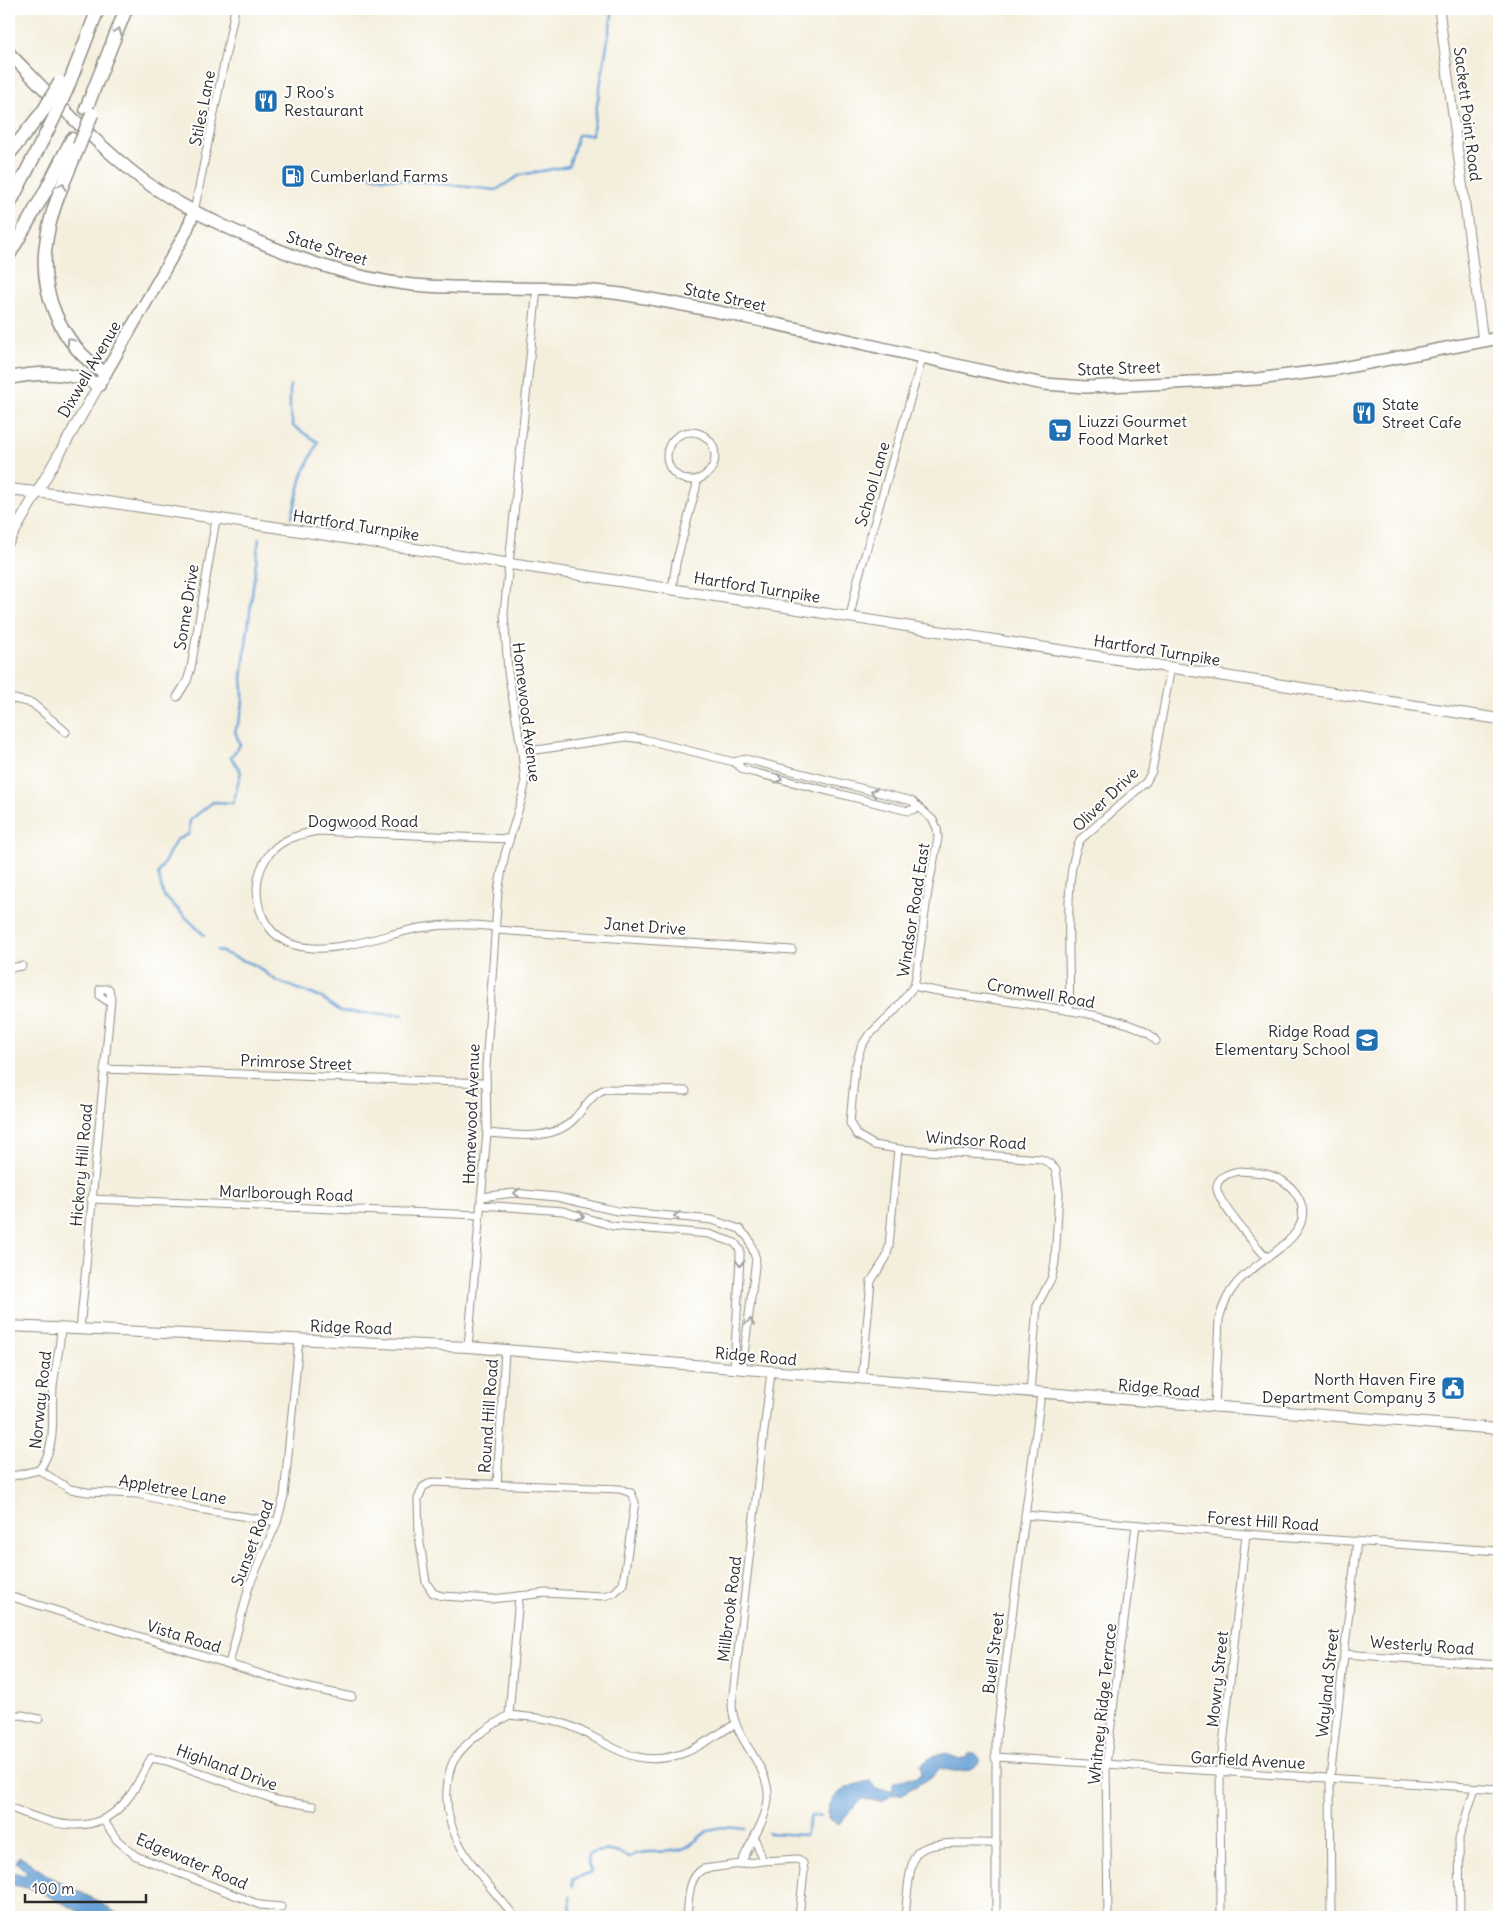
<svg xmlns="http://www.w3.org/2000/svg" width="1508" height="1926" font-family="Delius,sans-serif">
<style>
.water{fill:#67a1d6;stroke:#496680}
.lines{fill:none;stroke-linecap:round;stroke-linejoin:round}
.stream{stroke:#67a1d6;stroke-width:2.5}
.minor-casing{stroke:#908d84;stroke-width:9}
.tertiary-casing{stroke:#908d84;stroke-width:11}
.secondary-casing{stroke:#908d84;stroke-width:12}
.primary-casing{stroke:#908d84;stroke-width:14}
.motorway-casing{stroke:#908d84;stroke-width:15}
.minor{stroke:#fff;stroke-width:7}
.tertiary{stroke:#fff;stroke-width:9}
.secondary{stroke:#fff;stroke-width:10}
.primary{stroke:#fff;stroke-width:11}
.motorway{stroke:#fff;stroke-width:12}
.motorway-bridge-casing{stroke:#908d84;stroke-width:15;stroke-linecap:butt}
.motorway-bridge{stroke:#fff;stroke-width:12}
.oneway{stroke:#a0a0a0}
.labels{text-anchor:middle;stroke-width:4;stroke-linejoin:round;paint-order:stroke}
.poi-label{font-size:16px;fill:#2b2b2b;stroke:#fff;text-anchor:start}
.street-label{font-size:16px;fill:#2b2b2b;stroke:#fff}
</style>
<rect width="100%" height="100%" fill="#fff"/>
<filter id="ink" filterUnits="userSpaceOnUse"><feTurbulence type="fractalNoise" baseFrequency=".02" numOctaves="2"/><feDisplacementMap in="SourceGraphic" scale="10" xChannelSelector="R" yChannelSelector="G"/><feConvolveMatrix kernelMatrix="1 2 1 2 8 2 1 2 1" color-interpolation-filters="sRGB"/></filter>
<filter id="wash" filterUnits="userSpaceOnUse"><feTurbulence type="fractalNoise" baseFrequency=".0096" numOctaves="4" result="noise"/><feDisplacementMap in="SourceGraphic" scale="20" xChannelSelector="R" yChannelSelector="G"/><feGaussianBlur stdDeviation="1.12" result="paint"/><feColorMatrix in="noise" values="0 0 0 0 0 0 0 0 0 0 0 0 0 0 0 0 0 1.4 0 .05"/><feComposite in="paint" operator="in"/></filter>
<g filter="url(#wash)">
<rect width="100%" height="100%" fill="#f4efdd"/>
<g class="water">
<path d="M 946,1753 L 959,1760 L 966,1758 L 970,1753 L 975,1753 L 980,1758 L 979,1763 C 966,1774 956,1772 940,1768 L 932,1777 L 902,1794 L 892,1795 L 882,1802 L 861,1799 L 839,1825 L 828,1818 C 827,1793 849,1785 870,1781 L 876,1789 L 893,1791 L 893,1783 C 902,1777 913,1781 922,1774 L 921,1765 L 931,1757 Z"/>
<polygon points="19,1856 52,1878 100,1902 122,1917 90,1917 36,1890 9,1884 9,1871 24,1875 27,1873 16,1862"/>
</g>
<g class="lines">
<g class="stream">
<polyline points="354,169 375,177 496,190 520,175 569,166 578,135 592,135 613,9"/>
<polyline points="290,385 290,411 293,426 318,442 302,476 292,517"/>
<path d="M 204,935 L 164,896 L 158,874 L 176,840 L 189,834 L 190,820 L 213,802 L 233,803 L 241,772 L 231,757 L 240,745 L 235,731 C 244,712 244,698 242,677 L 259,538"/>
<polyline points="217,950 255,965 277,981 322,998 341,1012 403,1015"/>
<polyline points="768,1833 805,1835 811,1816 821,1816"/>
<path d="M 573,1886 L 572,1880 L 591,1872 L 588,1863 L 589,1854 C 604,1848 615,1851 629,1857 C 646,1848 664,1855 682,1849 C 694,1845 701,1834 710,1830 C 721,1825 733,1828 745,1829"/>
<polyline points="570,1897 571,1917"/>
</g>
</g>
</g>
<g filter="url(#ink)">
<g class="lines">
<g class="minor-casing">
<g id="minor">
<polyline points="194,212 235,9"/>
<circle cx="691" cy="456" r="24"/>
<polyline points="672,589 676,563 696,488 697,480"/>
<polyline points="850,617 858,579 922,359"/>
<polyline points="177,697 187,681 191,668 216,519"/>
<polyline points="9,698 32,703 66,732"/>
<polyline points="522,752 626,737 643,739 734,762 744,770 908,811 919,808"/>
<polyline points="734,762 745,759 912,801 933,820 937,828 938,838 928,891 916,977 914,986 895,1010 868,1036 861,1047 855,1068 850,1123 857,1135 874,1145 898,1149 1041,1159 1049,1163 1056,1170 1059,1193 1055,1262 1052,1277 1037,1306 1030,1393"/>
<path d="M 496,927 C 471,924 445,924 420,928 C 372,936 283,978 260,910 C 255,893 256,874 266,859 C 277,840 297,835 317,831 L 509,839"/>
<polyline points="496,930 792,950"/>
<polyline points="9,968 22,966"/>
<path d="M 914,986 C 958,1000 1136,1008 1156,1041"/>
<path d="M 1069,1011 C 1072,967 1061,873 1081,839 L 1146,782 L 1152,771 L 1171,667"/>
<polyline points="104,1069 486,1083"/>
<path d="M 487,1133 C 515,1135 554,1142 575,1118 C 584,1108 593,1093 605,1089 L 686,1091"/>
<path d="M 1239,1171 C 1250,1172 1260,1172 1270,1175 C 1294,1183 1313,1208 1296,1232 C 1289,1243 1277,1250 1267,1258 C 1257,1246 1213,1199 1217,1185 C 1220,1175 1231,1173 1239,1171 Z"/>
<polyline points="481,1197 514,1193 557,1197 617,1211 712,1220 740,1229 749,1239 756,1259 742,1370"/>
<polyline points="91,1199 479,1215"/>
<polyline points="481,1205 563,1211 613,1226 709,1234 735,1243 740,1250 740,1257 734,1369"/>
<polyline points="80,1330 111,999 109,989 100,989 100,996 110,1003"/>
<polyline points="468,1347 487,1133 486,1067 498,891 505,854 522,798 525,784 522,752 508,672 504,613 537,288"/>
<polyline points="862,1380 871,1281 886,1258 889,1246 898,1149"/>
<path d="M 1215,1408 L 1219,1319 C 1228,1286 1241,1277 1267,1258"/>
<polyline points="39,1470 70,1489 87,1492 138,1494 193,1508 277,1522"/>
<path d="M 9,1477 L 39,1470 C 58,1445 51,1417 53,1387 C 55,1368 60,1349 61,1329"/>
<polygon points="432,1482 620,1489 631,1493 635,1502 623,1584 614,1593 603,1596 546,1593 492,1599 442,1596 433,1593 426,1582 419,1536 418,1499 423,1487"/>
<polyline points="497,1484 505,1350"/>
<polyline points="1025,1515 1246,1534 1499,1551"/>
<polyline points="9,1596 296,1685 352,1697"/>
<polyline points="1344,1654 1499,1665"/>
<polyline points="229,1664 249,1586 277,1522 284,1496 299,1340"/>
<polyline points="509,1715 519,1596"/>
<polyline points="9,1716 22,1715 39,1719"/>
<polyline points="995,1757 1499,1789"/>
<path d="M 9,1807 C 50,1824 96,1841 128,1798 C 138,1786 143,1771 151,1758 L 167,1761 L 276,1800 L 313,1806"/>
<polyline points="104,1821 117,1840 136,1856 260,1905 281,1907"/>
<polyline points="755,1839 763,1861"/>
<path d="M 741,1864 C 749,1843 765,1824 768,1800 C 771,1764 732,1741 732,1703 L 771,1372"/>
<path d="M 515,1917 C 485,1879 443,1842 447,1790 C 448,1779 449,1767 456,1757 C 468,1739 491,1726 509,1715 C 526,1717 543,1717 559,1722 C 606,1736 628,1773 684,1753 C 702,1746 717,1734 734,1725"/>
<path d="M 687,1917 C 689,1901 687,1878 703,1869 L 763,1861 L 798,1859 L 803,1863 L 804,1871 L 799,1917"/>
<path d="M 905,1917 C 907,1902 908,1864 917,1853 C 929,1839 977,1844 996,1843"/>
<polyline points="996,1917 996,1739 1041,1394"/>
<polyline points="1108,1917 1106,1765 1136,1525"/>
<polyline points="1221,1917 1220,1773 1246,1534"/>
<polyline points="1331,1917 1330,1779 1357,1541"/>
<polyline points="1460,1917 1459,1838 1475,1788"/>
</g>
</g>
<g class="tertiary-casing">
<polyline id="tertiary" points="1439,9 1483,341"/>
</g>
<g class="secondary-casing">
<g id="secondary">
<polyline points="9,489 61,495 294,530 1499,719"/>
<polyline points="9,541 99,385"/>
<polyline points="9,1326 468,1347 1499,1429"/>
</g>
</g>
<g class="primary-casing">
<g id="primary">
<path d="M 9,53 C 52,97 94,143 143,180 C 169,199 197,213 226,227 C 286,255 347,278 413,285 C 482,291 552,284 621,294 C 763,317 903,355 1044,384 L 1086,387 L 1257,379 L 1337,369 L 1499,338"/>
<polyline points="101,381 186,232 194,212"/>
</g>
</g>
<g class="motorway-casing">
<g id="motorway">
<polyline points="67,89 98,9"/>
<polyline points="86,109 126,9"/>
<path d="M 79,146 C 67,175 52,205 47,237 C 37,290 60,344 105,373"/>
<polyline points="9,154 44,110"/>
<polyline points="9,205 53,120"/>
<polyline points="9,255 44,194 72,139"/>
<path d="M 9,378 C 40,372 70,371 99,385"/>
</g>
</g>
<use href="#minor" class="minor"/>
<use href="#tertiary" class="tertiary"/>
<use href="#secondary" class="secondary"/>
<use href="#primary" class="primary"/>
<use href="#motorway" class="motorway"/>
<g class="motorway-bridge-casing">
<g id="motorway-bridge">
<polyline points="44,110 60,82"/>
<polyline points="53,120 67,89"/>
<polyline points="79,146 92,114"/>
</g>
</g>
<use href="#motorway-bridge" class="motorway-bridge"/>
</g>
<defs><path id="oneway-chevron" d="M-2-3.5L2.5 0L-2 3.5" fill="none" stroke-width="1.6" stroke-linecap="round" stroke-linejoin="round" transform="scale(1.25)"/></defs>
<g class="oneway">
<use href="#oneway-chevron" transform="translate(118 31) rotate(-70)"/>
<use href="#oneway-chevron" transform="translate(62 186) rotate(-69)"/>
<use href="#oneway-chevron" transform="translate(70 341) rotate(-124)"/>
<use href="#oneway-chevron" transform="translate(779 779) rotate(14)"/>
<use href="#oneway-chevron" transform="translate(874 792) rotate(-166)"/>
<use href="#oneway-chevron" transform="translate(517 1193) rotate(-179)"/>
<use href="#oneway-chevron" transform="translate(581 1216) rotate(20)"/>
<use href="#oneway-chevron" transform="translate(677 1216) rotate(-175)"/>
<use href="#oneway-chevron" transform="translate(740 1263) rotate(94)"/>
<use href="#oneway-chevron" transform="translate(750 1322) rotate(-82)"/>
</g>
</g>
<defs>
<g id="restaurant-square" transform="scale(1.25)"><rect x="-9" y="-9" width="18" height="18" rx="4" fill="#1f6fb2" stroke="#fff"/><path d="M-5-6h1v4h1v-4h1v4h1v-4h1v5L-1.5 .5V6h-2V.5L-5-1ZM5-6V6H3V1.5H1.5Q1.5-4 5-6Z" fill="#fff"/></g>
<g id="fuel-square" transform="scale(1.25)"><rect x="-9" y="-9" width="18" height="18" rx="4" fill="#1f6fb2" stroke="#fff"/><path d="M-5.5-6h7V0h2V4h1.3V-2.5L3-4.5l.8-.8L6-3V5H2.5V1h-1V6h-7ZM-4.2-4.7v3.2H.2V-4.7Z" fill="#fff"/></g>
<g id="supermarket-square" transform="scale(1.25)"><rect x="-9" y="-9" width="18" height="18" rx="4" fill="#1f6fb2" stroke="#fff"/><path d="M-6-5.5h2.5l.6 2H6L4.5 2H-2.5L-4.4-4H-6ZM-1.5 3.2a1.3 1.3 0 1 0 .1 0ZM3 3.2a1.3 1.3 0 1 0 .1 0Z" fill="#fff"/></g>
<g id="school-square" transform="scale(1.25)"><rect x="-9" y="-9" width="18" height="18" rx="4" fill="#1f6fb2" stroke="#fff"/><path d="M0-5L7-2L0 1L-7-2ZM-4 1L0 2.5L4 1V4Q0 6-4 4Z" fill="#fff"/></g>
<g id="civic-square" transform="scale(1.25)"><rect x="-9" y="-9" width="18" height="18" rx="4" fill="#1f6fb2" stroke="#fff"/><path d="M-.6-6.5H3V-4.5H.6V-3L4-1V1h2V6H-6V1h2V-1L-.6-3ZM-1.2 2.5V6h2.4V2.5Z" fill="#fff"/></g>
</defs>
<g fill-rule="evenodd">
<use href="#restaurant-square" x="266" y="101"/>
<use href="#fuel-square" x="293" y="176"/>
<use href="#restaurant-square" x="1364" y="413"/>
<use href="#supermarket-square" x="1060" y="430"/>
<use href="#school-square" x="1367" y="1040"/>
<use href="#civic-square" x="1453" y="1388"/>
</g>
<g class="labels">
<g class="poi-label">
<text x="284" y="98">J Roo's<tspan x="284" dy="18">Restaurant</tspan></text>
<text x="310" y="182">Cumberland Farms</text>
<text x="1382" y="410">State<tspan x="1382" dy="18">Street Cafe</tspan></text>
<text x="1078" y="427">Liuzzi Gourmet<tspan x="1078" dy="18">Food Market</tspan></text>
<text x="1350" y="1037" text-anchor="end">Ridge Road<tspan x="1350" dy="18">Elementary School</tspan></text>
<text x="1436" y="1385" text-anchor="end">North Haven Fire<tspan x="1436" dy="18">Department Company 3</tspan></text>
</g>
<g class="street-label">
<text transform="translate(202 108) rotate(-79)" y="6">Stiles Lane</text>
<text transform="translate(1468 114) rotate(83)" y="6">Sackett Point Road</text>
<text transform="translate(327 248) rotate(17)" y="6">State Street</text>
<text transform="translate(725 297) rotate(12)" y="6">State Street</text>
<text transform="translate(1119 368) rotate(-2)" y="6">State Street</text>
<text transform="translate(89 369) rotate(-60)" y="6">Dixwell Avenue</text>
<text transform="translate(872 484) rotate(-74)" y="6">School Lane</text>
<text transform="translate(356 525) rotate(9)" y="6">Hartford Turnpike</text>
<text transform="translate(757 587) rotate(9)" y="6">Hartford Turnpike</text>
<text transform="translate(186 607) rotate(-81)" y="6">Sonne Drive</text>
<text transform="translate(1157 650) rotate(9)" y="6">Hartford Turnpike</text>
<text transform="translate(527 712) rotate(83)" y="6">Homewood Avenue</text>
<text transform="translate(1105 799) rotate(-44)" y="6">Oliver Drive</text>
<text x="363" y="827">Dogwood Road</text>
<text transform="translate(913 910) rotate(-81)" y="6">Windsor Road East</text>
<text transform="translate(645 926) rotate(4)" y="6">Janet Drive</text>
<text transform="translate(1041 993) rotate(10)" y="6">Cromwell Road</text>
<text transform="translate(296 1062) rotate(2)" y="6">Primrose Street</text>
<text transform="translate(471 1114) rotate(-88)" y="6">Homewood Avenue</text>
<text transform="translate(976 1140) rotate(4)" y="6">Windsor Road</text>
<text transform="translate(81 1165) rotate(-85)" y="6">Hickory Hill Road</text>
<text transform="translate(286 1193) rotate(2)" y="6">Marlborough Road</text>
<text transform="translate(351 1327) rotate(2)" y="6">Ridge Road</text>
<text transform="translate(756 1356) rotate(5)" y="6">Ridge Road</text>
<text transform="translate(1159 1388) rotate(5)" y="6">Ridge Road</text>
<text transform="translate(40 1400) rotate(-84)" y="6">Norway Road</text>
<text transform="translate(488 1416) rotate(-86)" y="6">Round Hill Road</text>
<text transform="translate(173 1489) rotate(10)" y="6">Appletree Lane</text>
<text transform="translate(1263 1521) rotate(4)" y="6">Forest Hill Road</text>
<text transform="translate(252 1543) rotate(-69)" y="6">Sunset Road</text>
<text transform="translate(729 1609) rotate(-83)" y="6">Millbrook Road</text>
<text transform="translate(184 1636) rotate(17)" y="6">Vista Road</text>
<text transform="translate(1422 1645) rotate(4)" y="6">Westerly Road</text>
<text transform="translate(993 1653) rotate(-83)" y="6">Buell Street</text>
<text transform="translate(1217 1679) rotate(-84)" y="6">Mowry Street</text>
<text transform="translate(1327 1683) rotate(-84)" y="6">Wayland Street</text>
<text transform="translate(1102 1704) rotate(-84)" y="6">Whitney Ridge Terrace</text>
<text transform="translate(1248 1760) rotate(3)" y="6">Garfield Avenue</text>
<text transform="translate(227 1767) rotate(20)" y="6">Highland Drive</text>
<text transform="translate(192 1861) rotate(23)" y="6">Edgewater Road</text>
</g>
</g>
<rect width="1508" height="1926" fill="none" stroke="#fff" stroke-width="30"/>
<path d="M25 1894v8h121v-8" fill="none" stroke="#2b2b2b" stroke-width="2.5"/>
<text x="32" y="1894" font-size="15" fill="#2b2b2b" stroke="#ffffff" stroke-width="4" paint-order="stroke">100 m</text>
</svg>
